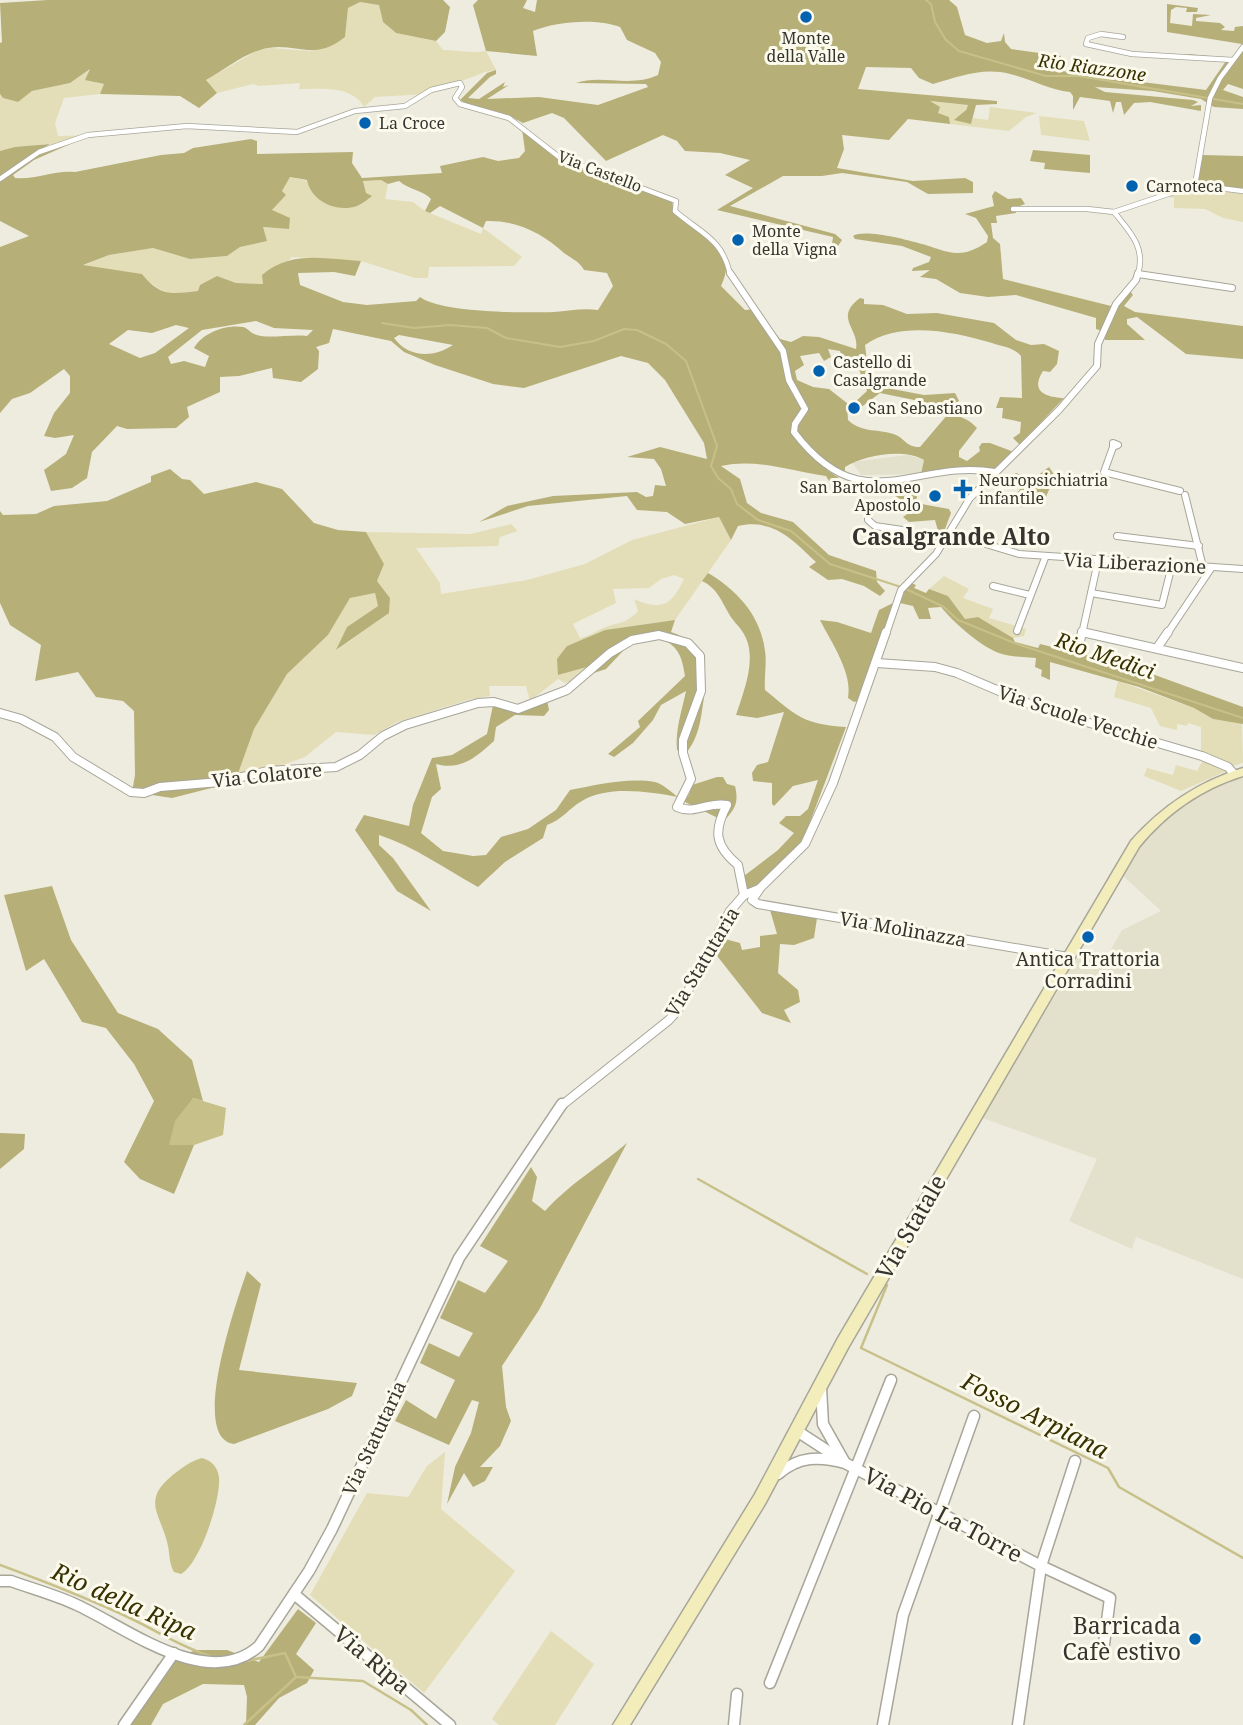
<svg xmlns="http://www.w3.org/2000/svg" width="1243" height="1725" font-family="'Noto Serif',serif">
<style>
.built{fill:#e3e0cb}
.green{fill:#e3deb7;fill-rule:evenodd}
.forest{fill:#b7af78;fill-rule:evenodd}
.water{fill:#c7c088}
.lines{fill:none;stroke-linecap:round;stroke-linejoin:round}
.stream-far1{stroke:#c7c088;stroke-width:2}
.stream{stroke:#c7c088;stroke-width:2.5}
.minor-far3-casing{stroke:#a7a699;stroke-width:6}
.minor-far2-casing{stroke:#a7a699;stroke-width:8}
.minor-far1-casing{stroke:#a7a699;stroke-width:10}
.minor-casing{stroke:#a7a699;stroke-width:13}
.secondary-casing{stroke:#a7a699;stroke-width:3}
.minor-far3{stroke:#fff;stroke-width:4.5}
.minor-far2{stroke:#fff;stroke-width:6}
.minor-far1{stroke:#fff;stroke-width:8}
.minor{stroke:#fff;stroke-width:10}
.secondary{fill:#f3edbc;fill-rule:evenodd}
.poi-dot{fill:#0262af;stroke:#fbfaec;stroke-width:2.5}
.labels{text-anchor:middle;stroke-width:6;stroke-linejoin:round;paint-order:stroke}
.far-poi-label{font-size:16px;fill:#35342f;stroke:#fbfaec;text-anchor:start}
.far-street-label{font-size:16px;fill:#35342f;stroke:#fbfaec}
.far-water-label{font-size:18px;font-style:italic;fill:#373102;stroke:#fbfaec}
.street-label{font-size:19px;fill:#35342f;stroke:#fbfaec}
.poi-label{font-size:19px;fill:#35342f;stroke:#fbfaec}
.water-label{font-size:21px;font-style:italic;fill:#373102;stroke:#fbfaec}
.quarter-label{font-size:23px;font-weight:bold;fill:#35342f;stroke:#fbfaec}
.near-street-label{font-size:23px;fill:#35342f;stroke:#fbfaec}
.near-poi-label{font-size:23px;fill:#35342f;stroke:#fbfaec;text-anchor:end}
.near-water-label{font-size:24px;font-style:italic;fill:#373102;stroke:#fbfaec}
</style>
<rect width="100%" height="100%" fill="#eeecdf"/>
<g class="built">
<polygon points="908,455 924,460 921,474 861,475 852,462"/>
<polygon points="1243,775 1243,1279 1136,1237 1132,1249 1069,1221 1097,1159 980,1117 1058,991 1079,952 1109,953 1122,930 1161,911 1121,874 1145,837 1169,815 1199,793"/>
</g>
<g class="green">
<path d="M 360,2 L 379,4 L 383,22 L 396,33 L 436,41 L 443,50 C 458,50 472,54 486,51 L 496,70 L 485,72 L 428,94 L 375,97 L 364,107 C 352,85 321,89 299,89 L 300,83 L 259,86 L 253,84 L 217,93 L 206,80 L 258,50 L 271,48 L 310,51 L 345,37 L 348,8 Z"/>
<polygon points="92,68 96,83 105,84 100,94 64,98 55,123 58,136 97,135 52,148 50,144 44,144 0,151 0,94 3,98 18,102 32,91 70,83"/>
<polygon points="927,101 968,105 961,116 971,124 973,118 988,120 990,107 1037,113 1026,117 1009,131 950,124 949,117 938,113"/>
<polygon points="1039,116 1084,121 1090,141 1041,135"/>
<path d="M 290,177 L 371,196 L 366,193 L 363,181 L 381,180 L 388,184 L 385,199 L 413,202 L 425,211 L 481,234 L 483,228 L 522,257 L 514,266 L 429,267 L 428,278 L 415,278 L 361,261 L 292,257 L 264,284 L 236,283 L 217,276 C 212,281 205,288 199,291 C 177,301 156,291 142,274 L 82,266 L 109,255 L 153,248 L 190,259 L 227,256 L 240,247 L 266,241 L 262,227 L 289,229 L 272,210 L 286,195 L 282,191 Z"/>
<polygon points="1196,188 1243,193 1243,222 1223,218 1205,209 1174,208 1174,198 1166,196"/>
<path d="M 719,517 L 731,540 L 675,620 L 605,630 L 567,646 L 558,675 L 587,667 L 574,680 L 565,683 L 558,679 L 530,701 L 526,686 L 489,686 L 490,696 L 471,699 L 397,722 L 374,735 L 336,732 L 305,757 L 235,782 L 254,729 L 287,674 L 328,635 L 350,598 L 375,593 L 378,606 L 347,627 L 337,650 L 389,613 L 390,598 L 377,581 L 384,564 L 366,532 L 471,534 L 511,524 L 518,531 L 500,537 L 498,546 L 416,548 L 440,583 L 441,594 L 527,580 L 585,564 L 632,540 ZM 674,575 L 684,579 C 671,606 662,611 634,599 L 638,611 C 624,626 618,621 601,629 C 594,632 589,636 580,638 L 573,624 L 616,603 L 613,589 L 649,588 L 661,579 Z"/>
<polygon points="944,576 969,589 963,598 993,609 989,618 1026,629 1024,636 1013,638 978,617 965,619 948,596 929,589"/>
<polygon points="1118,681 1194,708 1213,719 1242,723 1243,763 1233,766 1201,752 1201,727 1188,723 1187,726 1177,724 1177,730 1160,726 1151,708 1114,697"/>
<polygon points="1204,758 1229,770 1181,791 1144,776 1147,768 1173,775 1176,765 1197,771"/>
<polygon points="445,1452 441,1509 515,1571 424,1693 310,1595 367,1493 408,1497 427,1466"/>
<polygon points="551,1631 594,1664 555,1725 499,1725 492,1719"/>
</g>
<g class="forest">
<path d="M 48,0 L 443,0 L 450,7 L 445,32 L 436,41 L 396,33 L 383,22 L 379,5 L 360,2 L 348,8 L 345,37 C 311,64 294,39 260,50 C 242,55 223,71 206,80 L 217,93 L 199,108 L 180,96 L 100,94 L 104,84 L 85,80 L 90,69 L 70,83 L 32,91 L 18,102 L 3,98 L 0,94 L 0,43 L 2,42 L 0,3 Z"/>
<path d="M 478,0 L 527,0 L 523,8 L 535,12 L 537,0 L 949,0 L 957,7 L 965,35 L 987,43 L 1001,41 L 1004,33 L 1005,42 L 1011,49 L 1061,56 L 1060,70 L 1067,72 L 1096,67 L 1092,70 L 1126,77 L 1134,81 L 1206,90 L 1226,61 L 1184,57 L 1188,54 L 1232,58 L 1242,44 L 1167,32 L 1167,4 L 1198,8 L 1197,12 L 1186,12 L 1187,8 L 1176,7 L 1171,10 L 1170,23 L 1192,26 L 1193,14 L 1211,15 L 1196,18 L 1196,21 L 1220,23 L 1225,27 L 1221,30 L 1234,31 L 1235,27 L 1243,26 L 1243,89 L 1228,84 L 1223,90 L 1243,97 L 1243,109 L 1214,107 L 1201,99 L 1153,91 L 1095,87 L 1105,92 L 1193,100 L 1198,102 L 1191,106 L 1201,105 L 1201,111 L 1150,102 L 1134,103 L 1124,115 L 1121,102 L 1116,102 L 1113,113 L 1110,101 L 1080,97 L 1073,110 L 1073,96 L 1070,92 C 1048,90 1031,79 1010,74 C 982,67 959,77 933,84 L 919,78 L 911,68 L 866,67 L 858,89 L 997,101 L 997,104 L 976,105 L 971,124 L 954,120 L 966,110 L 968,105 L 930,101 L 940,107 L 938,113 L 949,117 L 950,124 L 908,119 L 889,140 L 842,135 L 844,149 L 837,168 L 913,181 L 965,178 L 973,182 L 973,193 L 928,194 L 907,182 L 842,173 L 822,176 L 783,176 L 730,206 L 835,234 L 842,240 L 832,255 L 825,256 L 832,244 L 833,237 L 717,210 L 753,188 L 725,175 L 750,160 L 720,153 L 685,151 L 677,141 L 663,135 L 606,161 L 564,118 L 552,113 L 523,123 C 501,111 480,112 460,100 L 487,73 L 496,70 L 496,74 L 490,77 L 468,98 L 479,99 L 505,82 L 503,87 L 509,85 L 487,99 L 539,97 L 598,105 L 648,87 L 646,84 L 576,83 C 601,74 630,88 658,75 L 661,62 L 655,53 L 627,40 L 620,27 C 597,18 556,21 533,31 L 537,56 L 486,51 L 473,5 Z"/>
<path d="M 522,129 L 555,155 L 672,201 L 674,212 C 698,235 741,244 721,286 L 745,310 L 756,309 L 780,339 L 791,342 L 803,336 L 819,337 L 856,349 C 860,329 833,318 860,298 L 864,299 L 864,304 L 883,305 L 907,314 L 937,313 L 994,323 L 1016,340 L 1031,345 L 1044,344 L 1059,351 L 1057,364 L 1050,372 L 1043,371 C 1029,393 1048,397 1064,398 L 1020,445 L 1013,438 L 1020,433 L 1021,422 L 1002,418 L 1003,408 L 996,408 L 1000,397 L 1022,398 L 1021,356 C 1013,347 1003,347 992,343 C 955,332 900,320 865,345 L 867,362 L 879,383 L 887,388 L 924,395 L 955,393 L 959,401 L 945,409 L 929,403 L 880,393 L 860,408 L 855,406 L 855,402 L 867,391 L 859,369 L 843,359 L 840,351 L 828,349 L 831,357 L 824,361 L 819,353 L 800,356 L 804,365 L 795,371 L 797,380 L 813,387 L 829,389 L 847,403 L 848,420 C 863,434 879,428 896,435 C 905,439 906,447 920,447 L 948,414 C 959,415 970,420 977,428 L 959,451 L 959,457 L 967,461 L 980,451 L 979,447 L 982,443 L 990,443 L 1014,452 L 995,470 L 921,474 L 924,460 C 904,448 864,455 845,467 L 845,471 L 827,470 L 839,478 L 829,481 L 826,476 C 791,471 756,458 721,466 L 740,479 L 747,503 L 761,513 L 793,522 L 829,555 L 876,571 L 877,582 L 885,591 L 880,596 L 864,586 L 842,579 L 828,580 L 809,567 L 816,562 C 793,540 773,518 738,526 L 731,540 L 719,517 L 685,524 L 667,512 L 637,510 L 627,496 L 528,506 L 479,522 L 507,506 L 553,496 L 637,492 L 646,497 L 653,496 L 655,485 L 666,486 L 661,469 L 654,459 L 627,457 L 660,447 L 707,459 L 704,443 L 665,380 L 648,363 L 621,356 L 524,388 L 493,384 L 435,365 L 404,352 L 391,341 L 333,329 L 329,343 L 316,347 L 319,351 L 318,369 L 301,382 L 273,378 L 272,368 L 239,376 L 220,377 L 220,392 L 187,407 L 189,417 L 176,428 L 127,429 L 117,426 L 92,452 L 87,478 L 72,488 L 51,491 L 44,470 L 66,454 L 74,435 L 55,438 L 44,436 L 54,413 L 70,393 L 70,376 L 64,369 L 30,393 L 12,399 L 0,413 L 0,247 L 29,236 L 0,221 L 0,151 L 15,147 L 50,144 L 14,166 L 11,171 L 52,148 L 86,137 L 34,160 L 13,175 L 15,178 C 36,180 54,170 75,172 L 161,155 L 184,153 L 193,148 L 251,139 L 257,141 L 257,154 L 353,152 L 352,163 L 362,178 L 442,173 L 440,166 L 483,157 L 498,161 L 519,158 L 525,151 ZM 290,177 L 307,180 C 311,201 336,213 357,206 C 362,204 368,199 372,196 L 366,193 L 363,181 L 381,180 L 388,184 L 399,181 C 409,190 423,190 431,199 L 425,211 L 430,213 L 440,206 L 483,228 L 486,221 C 517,220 543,234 564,253 C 572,259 579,261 584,270 L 607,273 L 613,286 L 598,310 C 583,308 569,311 554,312 C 524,313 442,313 420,297 L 416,301 L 367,305 L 343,302 L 300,285 L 298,273 L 334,272 L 355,276 L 361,261 C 325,259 291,250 262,275 L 263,284 L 236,283 L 217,276 L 200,285 L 198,291 C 171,294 161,297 142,274 L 83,265 L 109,255 L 153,248 L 190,259 L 227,256 L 240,247 L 267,241 L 263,227 L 289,229 L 290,218 L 272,210 L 286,195 L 282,191 ZM 256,321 L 274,328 L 313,330 L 307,336 C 293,334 268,339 257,335 C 251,334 248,328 243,327 C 226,324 202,333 194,348 L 209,356 L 205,367 L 184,361 L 171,364 L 168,357 L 202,330 ZM 176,325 L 189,328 L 155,353 L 140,358 L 109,344 L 128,330 L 152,333 ZM 399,335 L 453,345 C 433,358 409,358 394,338 Z"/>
<polygon points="1033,150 1090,155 1090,173 1044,169 1045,163 1030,161"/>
<polygon points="1202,155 1243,156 1243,193 1196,188"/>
<path d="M 995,191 L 1008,199 L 1021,198 L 1025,204 L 1017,207 L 1016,213 L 996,216 L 997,223 L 991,223 L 993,238 L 1000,244 L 1003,279 L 1111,306 L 1130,291 L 1133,295 L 1124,306 L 1135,312 L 1243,326 L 1243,359 L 1186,354 L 1137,317 L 1127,319 L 1127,324 L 1145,340 L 1105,340 L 1105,332 L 1096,329 L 1096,318 L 1016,295 L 988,297 L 960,293 L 936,279 L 920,277 L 930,270 L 912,271 L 913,268 L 929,262 L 931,257 L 902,246 L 855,239 L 853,236 C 864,229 904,239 918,243 C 946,250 958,262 987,242 L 988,236 L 976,218 L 965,214 L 994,206 L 992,196 Z"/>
<polygon points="1049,467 1055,476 1045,499 1021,507 1009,505 1007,497 1018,492 1025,482 1014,478 1008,480 1016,473 1033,479"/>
<polygon points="170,469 182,479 190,480 204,494 256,482 282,489 314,523 338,530 366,532 384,564 377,581 390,598 389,613 336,650 347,627 378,606 375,593 350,598 328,635 287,674 254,729 235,782 172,798 132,792 135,775 134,711 123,701 96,697 78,672 35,681 41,645 10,625 0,603 0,511 3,515 36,514 54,506 107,501 151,482 151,476"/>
<polygon points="906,480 907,491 917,496 916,503 949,509 951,513 945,529 938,531 935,520 909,522 903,517 910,512 900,499 888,491 888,484 867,485 866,482"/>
<path d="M 708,573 C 737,590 761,616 765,651 C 767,663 764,677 765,690 C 798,717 803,724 846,727 L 802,843 L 759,883 L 746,891 L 744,876 L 778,850 L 794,833 L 779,823 L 786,816 L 800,816 L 808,809 L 818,780 L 793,786 L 774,806 L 772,804 L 772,783 L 753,781 L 752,773 L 757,765 L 768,762 L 784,712 L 757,718 L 736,715 C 744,690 759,655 742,631 C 738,625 733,621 729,614 C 721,600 717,588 702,581 Z"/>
<path d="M 911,583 L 916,585 L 914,588 L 926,593 L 929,589 L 948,596 L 965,619 L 978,617 L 1013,638 L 1015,642 L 1038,648 L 1040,644 L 1119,663 L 1129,670 L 1155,675 L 1243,707 L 1243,724 L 1213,719 L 1194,708 L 1139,687 L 1050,662 L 1050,680 L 1041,676 L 1042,670 L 1035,667 L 1036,658 C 1025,657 1013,657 1002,654 C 982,648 954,623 941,607 L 928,608 L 931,619 L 919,619 L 913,606 L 900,603 L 904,591 Z"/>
<path d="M 893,603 L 861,700 L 854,702 L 848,698 C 853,673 831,642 820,620 L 837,622 L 871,633 L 879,610 Z"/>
<path d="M 675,620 L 671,632 C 705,643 709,672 703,704 C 700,725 698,739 684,756 L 677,750 C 675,730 682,710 686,691 L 661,705 L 653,720 L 633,743 L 614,757 L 608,754 L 640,727 L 638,721 L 685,676 C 682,656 678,645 659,638 L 658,631 L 639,634 L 606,669 L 591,674 L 587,667 L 558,675 L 557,659 L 567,646 L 605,630 Z"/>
<path d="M 547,700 L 549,710 L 544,716 L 515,715 L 496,727 L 494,741 C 476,757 461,771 436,764 L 441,789 L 432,797 L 421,833 L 443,851 L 473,856 L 486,855 L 501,837 L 528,829 L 556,810 L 570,790 C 596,785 628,777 655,782 C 663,784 671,792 678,797 C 650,792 608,785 582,801 C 568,809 562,820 547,825 L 543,838 L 505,862 L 478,887 C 445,869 414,846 379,835 L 379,845 L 393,858 L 431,911 L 397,891 L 355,830 L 364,815 L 409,826 L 413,805 L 432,758 L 452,755 L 487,734 L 493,705 L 518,707 Z"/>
<path d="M 717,777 L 723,777 L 727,784 L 735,786 C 739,803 735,809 724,821 L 683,801 L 689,795 L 692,785 Z"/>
<polygon points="52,886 71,940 118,1013 158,1029 192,1060 203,1101 193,1098 170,1144 194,1145 174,1194 140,1179 124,1162 154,1101 134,1064 106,1028 82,1022 44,959 26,971 4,895"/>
<polygon points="770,910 817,918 814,938 794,945 780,944 778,973 798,990 800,1002 784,1010 791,1023 762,1013 714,952 721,938 740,943 742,950 760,947 760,936 777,934"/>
<polygon points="0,1133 25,1134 24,1149 0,1169"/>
<path d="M 627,1143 L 539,1310 L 502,1366 L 506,1407 L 511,1421 L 500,1446 L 480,1467 L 493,1467 L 485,1481 L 473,1487 L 464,1473 L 447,1504 L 455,1467 L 471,1433 L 479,1402 L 472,1400 L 449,1445 L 395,1421 L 406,1400 L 436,1419 L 455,1380 L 420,1363 L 429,1343 L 459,1357 L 473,1333 L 440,1318 L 458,1280 L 485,1293 L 508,1261 L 480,1246 L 531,1167 L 537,1177 L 532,1201 L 545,1211 C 568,1185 600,1166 627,1143 Z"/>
<path d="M 247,1271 L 261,1284 L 239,1370 L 357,1383 L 352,1396 L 328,1409 L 234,1444 C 188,1438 238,1298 247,1271 Z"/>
<polygon points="298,1609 316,1623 296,1654 314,1670 307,1683 279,1698 255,1725 246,1725 247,1697 244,1685 203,1684 163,1704 151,1725 117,1725 132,1709 158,1664 196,1650 227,1650 259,1662"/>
</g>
<g class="water">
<polygon points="193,1098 226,1108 223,1135 194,1145 169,1145 175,1121"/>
<path d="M 202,1458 C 212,1461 218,1467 219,1478 C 221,1499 200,1564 181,1574 L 174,1572 C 169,1563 170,1556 168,1546 C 161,1513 140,1501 174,1474 C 183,1467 191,1461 202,1458 Z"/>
</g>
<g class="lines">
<g class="stream-far1">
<polyline points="926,0 931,4 935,22 946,40 959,51 1046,76 1079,76 1243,104"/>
<polyline points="382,323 414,328 450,325 487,328 506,338 560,347 594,341 624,329 637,330 666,344 686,361 717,446 711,466 718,478 731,489 737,504 758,520 791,531 830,564 901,587"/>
<polyline points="906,589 944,607 958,620 1017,644 1243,718"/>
</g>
<g class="stream">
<polyline points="698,1179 867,1274"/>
<polyline points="885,1284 887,1285 861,1348 1108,1468 1119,1487 1243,1558"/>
<path d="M 0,1565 C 46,1582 92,1600 136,1621 C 162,1634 182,1647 210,1656"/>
<polyline points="246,1661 285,1653 296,1677 363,1681 411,1710 427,1725"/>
<polyline points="244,1725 295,1678"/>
</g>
<g class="minor-far3-casing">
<g id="minor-far3">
<polyline points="1123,37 1101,34 1088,38 1086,44 1132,54 1233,60"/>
<path d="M 0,179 L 39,152 L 88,135 L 187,126 L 297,132 L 355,111 L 405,106 L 431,90 L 460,83 L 462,87 L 455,98 L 460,104 L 509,118 L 559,157 L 676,201 L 675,211 C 700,233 722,238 730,274"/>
<polyline points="1195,185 1210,98 1220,78 1243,47"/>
<polyline points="1195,185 1243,191"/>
<polyline points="1013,209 1087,209 1114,212"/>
<path d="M 1138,274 C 1146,247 1130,232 1114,212 L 1195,185"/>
</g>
</g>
<g class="minor-far2-casing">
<g id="minor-far2">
<path d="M 730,273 L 783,351 L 789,380 L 805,409 L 795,424 L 794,432 C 863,523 914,458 995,472"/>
<polyline points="1138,274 1232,288"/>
<polygon points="1113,443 1118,445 1113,447"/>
<polyline points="1113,447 1104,472 1180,491"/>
<polyline points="1185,495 1203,567"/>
<polyline points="900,509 874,507 869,510 868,520 875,526 902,530 912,536 959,536 1019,554 1243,569"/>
<polyline points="1117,536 1199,546"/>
<polyline points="993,586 1030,595"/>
<polyline points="1091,593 1162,605 1172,565"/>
<polyline points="1017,631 1045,558"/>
<polyline points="1082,632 1089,634"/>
<polyline points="886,634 901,590 936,554 970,498 1059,410 1097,366 1098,344 1116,304 1136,280 1138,273"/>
<polyline points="1082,634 1098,561"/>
<polyline points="1167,634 1212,567"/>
</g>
</g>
<g class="minor-far1-casing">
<g id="minor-far1">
<polyline points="1082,632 1243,668"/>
<polyline points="1157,648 1168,632"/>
<polyline points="1078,651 1082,632"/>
<polyline points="877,663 935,667 957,673 1039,708 1202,756 1228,767 1234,774"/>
<path d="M 0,713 L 21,719 L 55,737 L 73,757 L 131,792 L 144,793 L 160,787 L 220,782 L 268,771 L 336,767 L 360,755 L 383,736 L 405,725 L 478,703 L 494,702 L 518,709 L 567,690 L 610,653 L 632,640 L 659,635 L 688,643 L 700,656 L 701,691 L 683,740 L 683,753 L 691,779 L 677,807 C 695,815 709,801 727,805 C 713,831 715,846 738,865 L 744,895"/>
<polyline points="759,890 752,900 758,904 1068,957"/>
<polyline points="561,1106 669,1020 678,1010 730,911 744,895 759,889 805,844 833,783 886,632"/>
</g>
</g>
<g class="minor-casing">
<g id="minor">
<polyline points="821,1388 823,1424 845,1463"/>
<polyline points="797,1431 840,1459"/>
<polyline points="1075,1461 1041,1566 1110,1598 1103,1652"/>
<path d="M 778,1474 C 799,1456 819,1456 845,1463 L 1041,1566 L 1018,1725"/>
<path d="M 0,1581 L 11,1581 C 33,1589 56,1595 77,1605 C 127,1628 208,1692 259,1646 L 309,1571 L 332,1529 L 459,1258 L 562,1104"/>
<polyline points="294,1594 450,1725"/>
<polyline points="770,1683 891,1380"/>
<polyline points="124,1725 174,1653"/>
<polyline points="734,1725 737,1694"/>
<polyline points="883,1725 903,1615 974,1416"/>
</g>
</g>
<g class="secondary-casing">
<path id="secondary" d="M 1243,768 L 1243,776 C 1201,789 1167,813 1139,847 L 848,1348 L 765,1504 L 630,1725 L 613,1725 L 755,1494 L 838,1338 L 1131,841 C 1162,806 1198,782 1243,768 Z"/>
</g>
<use href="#minor-far3" class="minor-far3"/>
<use href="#minor-far2" class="minor-far2"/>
<use href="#minor-far1" class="minor-far1"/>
<use href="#minor" class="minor"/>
<use href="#secondary" class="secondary"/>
</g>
<g class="poi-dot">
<circle cx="806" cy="17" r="7"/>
<circle cx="365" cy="123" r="7"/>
<circle cx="1132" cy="186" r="7"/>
<circle cx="738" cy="240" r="7"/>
<circle cx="819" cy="371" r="7"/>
<circle cx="854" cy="408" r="7"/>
<path d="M959.5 478.5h7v7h7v7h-7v7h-7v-7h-7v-7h7z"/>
<circle cx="935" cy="496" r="7"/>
<circle cx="1088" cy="937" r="7"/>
<circle cx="1195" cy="1639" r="7"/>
</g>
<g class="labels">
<g class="far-poi-label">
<text x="806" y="44" text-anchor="middle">Monte<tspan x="806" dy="18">della Valle</tspan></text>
<text x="379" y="129">La Croce</text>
<text x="1146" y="192">Carnoteca</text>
<text x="752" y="237">Monte<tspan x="752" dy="18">della Vigna</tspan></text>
<text x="833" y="368">Castello di<tspan x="833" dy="18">Casalgrande</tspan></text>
<text x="868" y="414">San Sebastiano</text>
<text x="979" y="486">Neuropsichiatria<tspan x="979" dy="18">infantile</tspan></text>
<text x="921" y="493" text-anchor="end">San Bartolomeo<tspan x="921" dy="18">Apostolo</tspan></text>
</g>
<g class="far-street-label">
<text transform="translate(600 171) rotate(21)" y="6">Via Castello</text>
</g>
<g class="far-water-label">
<text transform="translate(1092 68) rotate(8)" y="6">Rio Riazzone</text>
</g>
<g class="street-label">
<text transform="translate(1135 563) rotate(3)" y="7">Via Liberazione</text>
<text transform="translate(1078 717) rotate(18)" y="7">Via Scuole Vecchie</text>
<text transform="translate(267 775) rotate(-6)" y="7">Via Colatore</text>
<text transform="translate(903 929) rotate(10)" y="7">Via Molinazza</text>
<text transform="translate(702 962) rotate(-59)" y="7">Via Statutaria</text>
<text transform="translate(374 1438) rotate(-65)" y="7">Via Statutaria</text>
</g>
<g class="poi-label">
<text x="1088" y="966">Antica Trattoria<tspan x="1088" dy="22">Corradini</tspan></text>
</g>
<g class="water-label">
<text transform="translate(1105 656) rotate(19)" y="7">Rio Medici</text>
</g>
<g class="quarter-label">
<text x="951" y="545">Casalgrande Alto</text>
</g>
<g class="near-street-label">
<text transform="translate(911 1227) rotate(-60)" y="8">Via Statale</text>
<text transform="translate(943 1515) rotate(28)" y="8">Via Pio La Torre</text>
<text transform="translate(372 1660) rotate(40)" y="8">Via Ripa</text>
</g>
<g class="near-poi-label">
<text x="1181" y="1634">Barricada<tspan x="1181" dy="26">Cafè estivo</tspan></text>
</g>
<g class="near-water-label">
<text transform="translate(1035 1416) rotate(27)" y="8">Fosso Arpiana</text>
<text transform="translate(124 1602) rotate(24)" y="8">Rio della Ripa</text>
</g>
</g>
</svg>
